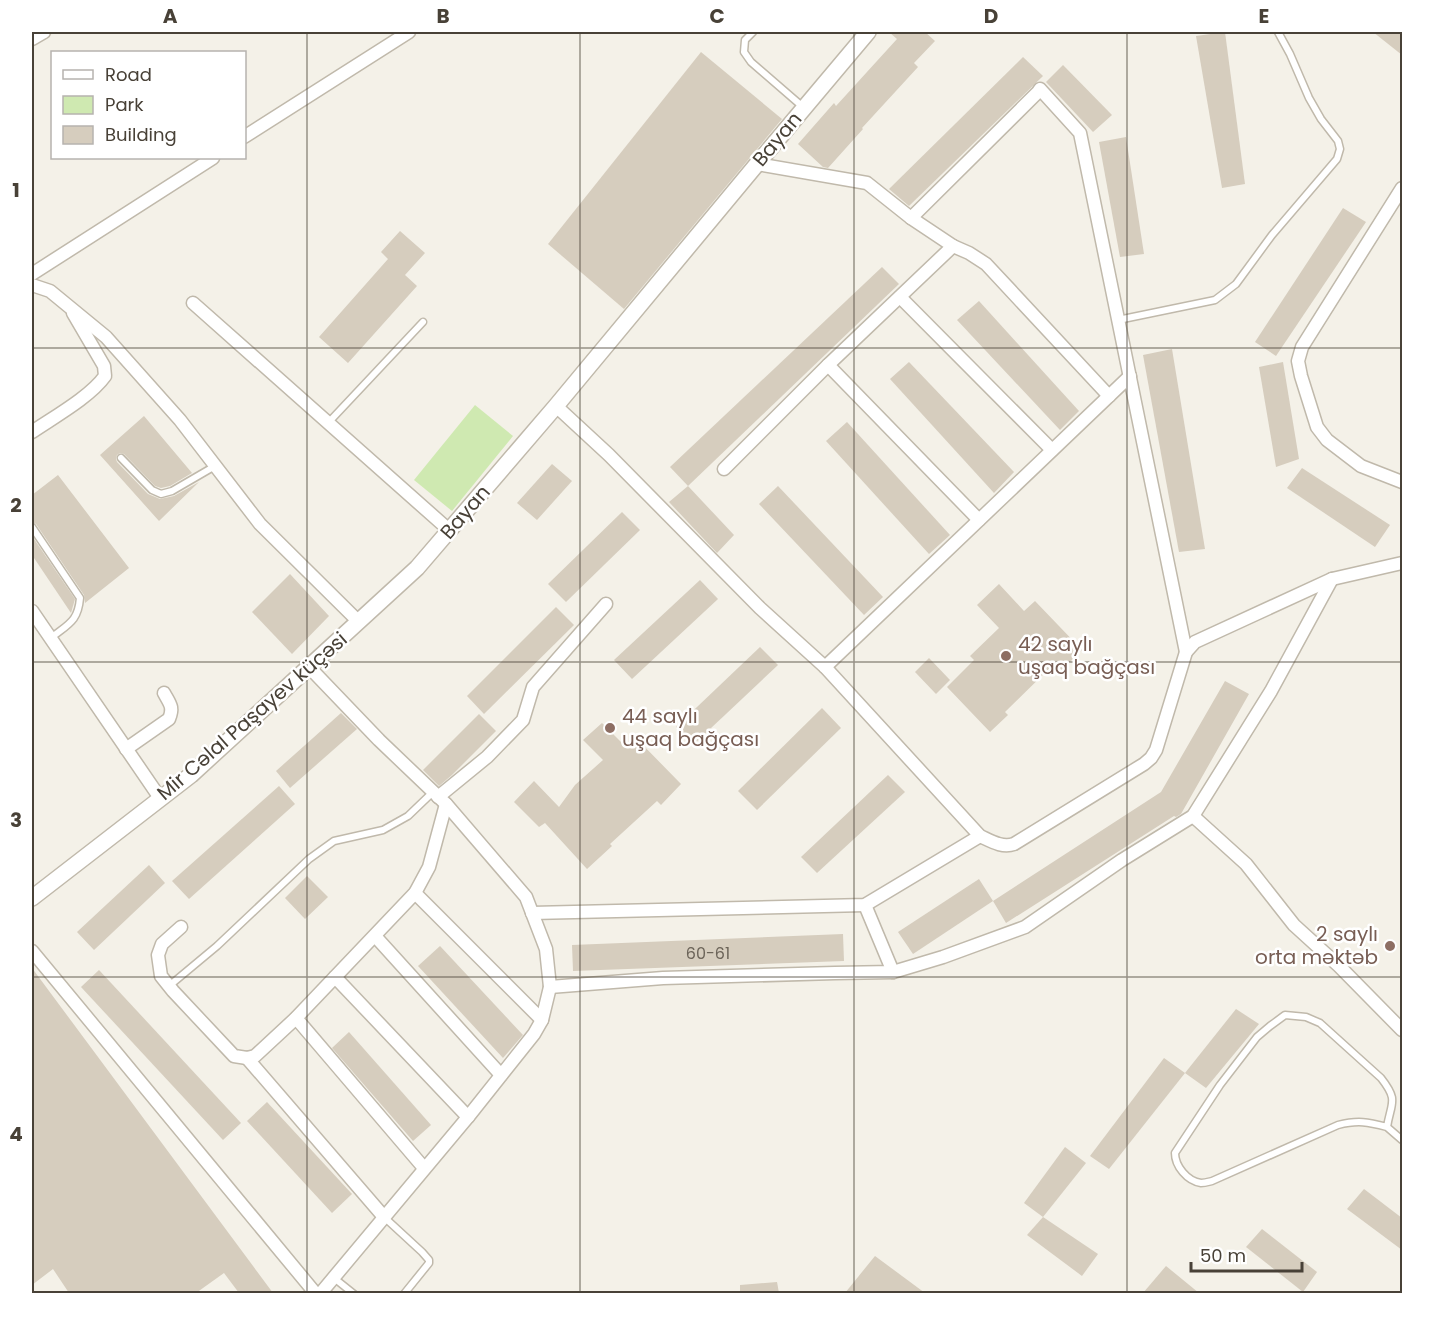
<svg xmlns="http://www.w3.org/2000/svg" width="1434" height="1325" font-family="Poppins,sans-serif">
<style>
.green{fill:#cfe9b1}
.building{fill:#d6cdbe}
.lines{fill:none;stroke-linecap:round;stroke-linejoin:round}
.service-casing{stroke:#c0b9ab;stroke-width:9}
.minor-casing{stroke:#c0b9ab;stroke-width:15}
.tertiary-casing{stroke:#c0b9ab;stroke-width:18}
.service{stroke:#fff;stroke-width:6}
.minor{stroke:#fff;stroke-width:12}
.tertiary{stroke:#fff;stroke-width:15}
.grid{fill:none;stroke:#484137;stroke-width:1.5;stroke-opacity:0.55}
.education-dot{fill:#8d6e63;stroke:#fff;stroke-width:2}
.labels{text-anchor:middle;stroke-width:5;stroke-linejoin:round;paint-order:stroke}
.number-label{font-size:16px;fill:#6c6459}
.street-label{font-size:20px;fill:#484137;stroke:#fff}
.education-label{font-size:20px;fill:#785e54;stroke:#fff;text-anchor:start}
.neatline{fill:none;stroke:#484137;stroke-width:2}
.grid-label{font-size:20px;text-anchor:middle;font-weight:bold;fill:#484137}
</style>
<rect width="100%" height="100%" fill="#f4f1e8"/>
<polygon class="green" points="475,405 513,436 452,511 414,480"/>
<g class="building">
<polygon points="889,32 925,32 935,41 914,63 918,67 862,128 863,129 828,168 823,167 798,144 834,103 836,106 897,39"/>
<polygon points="1225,32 1245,184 1222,188 1196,36"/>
<polygon points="1373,32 1402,32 1402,55"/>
<polygon points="701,52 782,119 624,309 548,244"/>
<polygon points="1023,57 1043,76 909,206 889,189"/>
<polygon points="1063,65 1112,115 1093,132 1046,82"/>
<polygon points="1126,137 1144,254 1120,257 1099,142"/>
<polygon points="1343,208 1366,222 1276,356 1255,342"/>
<polygon points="400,231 425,253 405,275 417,286 348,363 319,337 388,259 381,252"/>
<polygon points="882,267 899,284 688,486 670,467"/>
<polygon points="979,301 1079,411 1060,430 957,320"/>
<polygon points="1172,349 1205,549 1179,552 1143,355"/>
<polygon points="909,362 1014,472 994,493 890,379"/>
<polygon points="1283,362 1299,459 1276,467 1259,367"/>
<polygon points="144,416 192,473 170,486 161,488 155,486 124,454 120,453 117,455 116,459 117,462 148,494 160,499 174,496 199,482 159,521 100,455"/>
<polygon points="847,422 950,535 929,554 826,441"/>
<polygon points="552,464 572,481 537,520 517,503"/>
<polygon points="1302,468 1390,525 1375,547 1287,488"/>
<polygon points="58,475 129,568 85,603 84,595 36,524 32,522 32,495"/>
<polygon points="688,486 734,535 717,553 669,502"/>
<polygon points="778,486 883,597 864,615 759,504"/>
<polygon points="622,512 640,530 566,602 548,584"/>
<polygon points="32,536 75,599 71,613 32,555"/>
<polygon points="290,574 329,616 292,654 252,612"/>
<polygon points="700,580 718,599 632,679 614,660"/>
<polygon points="999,584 1024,611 1035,601 1082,650 1062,670 1055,663 1005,712 1008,715 990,732 947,687 974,660 970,656 999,628 977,605"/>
<polygon points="556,607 574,625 484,714 467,696"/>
<polygon points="760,647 778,665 693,745 676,727"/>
<polygon points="929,658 950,680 936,694 915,672"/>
<polygon points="1225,681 1249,694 1181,814 1176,817 1174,816 1006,923 993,901 1161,792"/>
<polygon points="822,708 841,728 757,810 738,791"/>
<polygon points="341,713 357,729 290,788 276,771"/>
<polygon points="479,714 496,731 452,775 439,786 423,770"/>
<polygon points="602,723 627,748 636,738 681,784 661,805 657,801 610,844 612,846 587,869 545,823 539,827 514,802 534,781 559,807 575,785 603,760 583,740"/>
<polygon points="888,775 905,792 817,873 801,857"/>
<polygon points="279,786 295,804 189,899 172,881"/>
<polygon points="149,865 165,883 94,950 77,932"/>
<polygon points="307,876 328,897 305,919 285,898"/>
<polygon points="979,879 993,901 913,954 898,932"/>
<polygon points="843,934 844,961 573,971 572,945"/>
<polygon points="440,946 523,1035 503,1058 418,966"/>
<polygon points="32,968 273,1293 239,1293 224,1273 196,1293 69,1293 53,1269 32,1285"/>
<polygon points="99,970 241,1123 223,1140 81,987"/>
<polygon points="1236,1009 1259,1024 1206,1088 1185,1073"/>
<polygon points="349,1032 431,1125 413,1141 332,1048"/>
<polygon points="1164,1058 1185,1073 1109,1169 1090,1156"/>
<polygon points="267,1102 352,1194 332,1213 247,1121"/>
<polygon points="1065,1147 1086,1163 1043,1217 1024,1203"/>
<polygon points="1364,1189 1402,1218 1402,1250 1347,1209"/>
<polygon points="1043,1217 1098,1254 1082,1276 1027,1235"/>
<polygon points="1262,1229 1317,1272 1303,1292 1246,1247"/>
<polygon points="875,1256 925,1293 845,1293"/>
<polygon points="1166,1266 1199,1293 1143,1293"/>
<polygon points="777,1282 779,1293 740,1293 740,1285"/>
</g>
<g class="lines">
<g class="service-casing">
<g id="service">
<polyline points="753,32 745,40 744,52 751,62 803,107"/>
<polyline points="1118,320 1215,300 1236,284 1272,235 1337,159 1340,149 1338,141 1321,119 1309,98 1290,54 1278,32"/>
<polyline points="328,423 423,322"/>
<polyline points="121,458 152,490 161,494 172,491 215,466"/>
<path d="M 32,527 L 80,598 C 78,622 68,624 51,638"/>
<polyline points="169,986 217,946 309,859 334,841 383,830 408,816 433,792"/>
<path d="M 1387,1127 C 1368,1122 1358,1120 1338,1125 L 1212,1181 C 1208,1182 1205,1183 1201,1183 C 1187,1181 1175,1166 1175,1153 L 1220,1085 L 1257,1037 L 1270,1026 L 1285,1015 L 1306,1017 L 1320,1023 L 1381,1078 C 1399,1101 1391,1102 1387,1127 L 1402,1140"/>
<polyline points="384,1217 422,1252 429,1260 429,1263 404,1294"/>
<polyline points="334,1278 354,1294"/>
</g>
</g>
<g class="minor-casing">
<g id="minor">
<polyline points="32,39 44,32"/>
<polyline points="244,137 409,32"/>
<polyline points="1402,188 1302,347 1298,361 1301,376 1317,427 1327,440 1361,466 1402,482"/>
<polyline points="911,218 1038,92 1040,89 1080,133 1186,652"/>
<polyline points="953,246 969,253 986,264 1109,396"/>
<polyline points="32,274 213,158"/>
<polyline points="32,285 50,291 106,337 180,420 260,524 359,622"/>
<polyline points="900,297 1052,450"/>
<polyline points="193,303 449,530"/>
<polyline points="828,365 979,520"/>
<path d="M 556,406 L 609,455 L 760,608 L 825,667 L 980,836 C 991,841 1002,848 1014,844 L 1144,764 L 1151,758 L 1156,750 L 1186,652 L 1195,642 L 1332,579 L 1402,563"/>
<path d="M 32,432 C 54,417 90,397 105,376 L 104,366 L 73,313"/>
<polyline points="724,469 828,365 953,246 911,218 867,183 757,164"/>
<polyline points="32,611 160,798"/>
<polyline points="309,667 379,740 446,804 526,897 546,949 550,987 542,1020 534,1034 468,1117 320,1294"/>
<polyline points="825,667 1130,376"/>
<path d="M 126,749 L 169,719 C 174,707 170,704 164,693"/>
<polyline points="438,797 487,757 523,720 533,687 606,604"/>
<polyline points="1193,816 1246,864 1294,925 1339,966 1402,1030"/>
<polyline points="415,893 542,1020"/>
<polyline points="865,905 893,972"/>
<polyline points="532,913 865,905 980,836"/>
<polyline points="181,927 162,944 158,955 161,976 173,991 234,1056 247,1058 255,1056 296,1018 415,893 429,867 446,804"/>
<polyline points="375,936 501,1075"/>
<polyline points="32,951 316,1294"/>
<polyline points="335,977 468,1117"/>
<polyline points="550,987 663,978 835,973 893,972 943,957 1025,927 1122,860 1193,816 1271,691 1332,579"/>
<polyline points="296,1018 424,1168"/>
<polyline points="247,1058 384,1217"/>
</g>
</g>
<g class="tertiary-casing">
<polyline id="tertiary" points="32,898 191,775 417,568 556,406 757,164 868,32"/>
</g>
<use href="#service" class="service"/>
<use href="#minor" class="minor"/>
<use href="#tertiary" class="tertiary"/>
</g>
<path class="grid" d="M 307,32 L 307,1294M 580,32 L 580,1294M 854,32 L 854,1294M 1127,32 L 1127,1294M 32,348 L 1402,348M 32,662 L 1402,662M 32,977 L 1402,977"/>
<g class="education-dot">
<circle cx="1006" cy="656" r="6"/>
<circle cx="610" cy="728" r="6"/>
<circle cx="1390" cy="946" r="6"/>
</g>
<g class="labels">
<g class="number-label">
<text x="708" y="959">60-61</text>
</g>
<g class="street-label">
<text transform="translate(777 139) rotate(-50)" y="7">Bayan</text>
<text transform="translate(465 512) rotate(-49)" y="7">Bayan</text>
<text transform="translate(252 716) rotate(-41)" y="7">Mir Cəlal Paşayev küçəsi</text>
</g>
<g class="education-label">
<text x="1018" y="651">42 saylı<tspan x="1018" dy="23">uşaq bağçası</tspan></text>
<text x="622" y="723">44 saylı<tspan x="622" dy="23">uşaq bağçası</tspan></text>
<text x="1378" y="941" text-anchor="end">2 saylı<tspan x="1378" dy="23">orta məktəb</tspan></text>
</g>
</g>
<rect width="1434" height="1325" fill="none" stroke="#ffffff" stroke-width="66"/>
<rect x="51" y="51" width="195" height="108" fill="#ffffff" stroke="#b6b3af" stroke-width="1.5"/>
<rect x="63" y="70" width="30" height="9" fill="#ffffff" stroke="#b6b3af" stroke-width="1.5"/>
<text x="105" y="81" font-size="18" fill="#484137">Road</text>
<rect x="63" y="96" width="30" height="18" fill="#cfe9b1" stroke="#b6b3af" stroke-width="1.5"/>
<text x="105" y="111" font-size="18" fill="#484137">Park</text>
<rect x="63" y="126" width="30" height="18" fill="#d6cdbe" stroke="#b6b3af" stroke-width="1.5"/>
<text x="105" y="141" font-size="18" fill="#484137">Building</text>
<path d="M1191 1262v9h111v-9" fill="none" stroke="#484137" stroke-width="3"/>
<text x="1200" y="1262" font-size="18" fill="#484137" stroke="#ffffff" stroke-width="4.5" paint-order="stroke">50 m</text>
<rect x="33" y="33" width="1368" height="1259" class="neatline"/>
<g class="grid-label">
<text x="170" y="23">A</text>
<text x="443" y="23">B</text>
<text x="717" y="23">C</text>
<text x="991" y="23">D</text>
<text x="1264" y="23">E</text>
<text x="16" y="197">1</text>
<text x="16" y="512">2</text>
<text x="16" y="827">3</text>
<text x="16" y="1141">4</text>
</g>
</svg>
